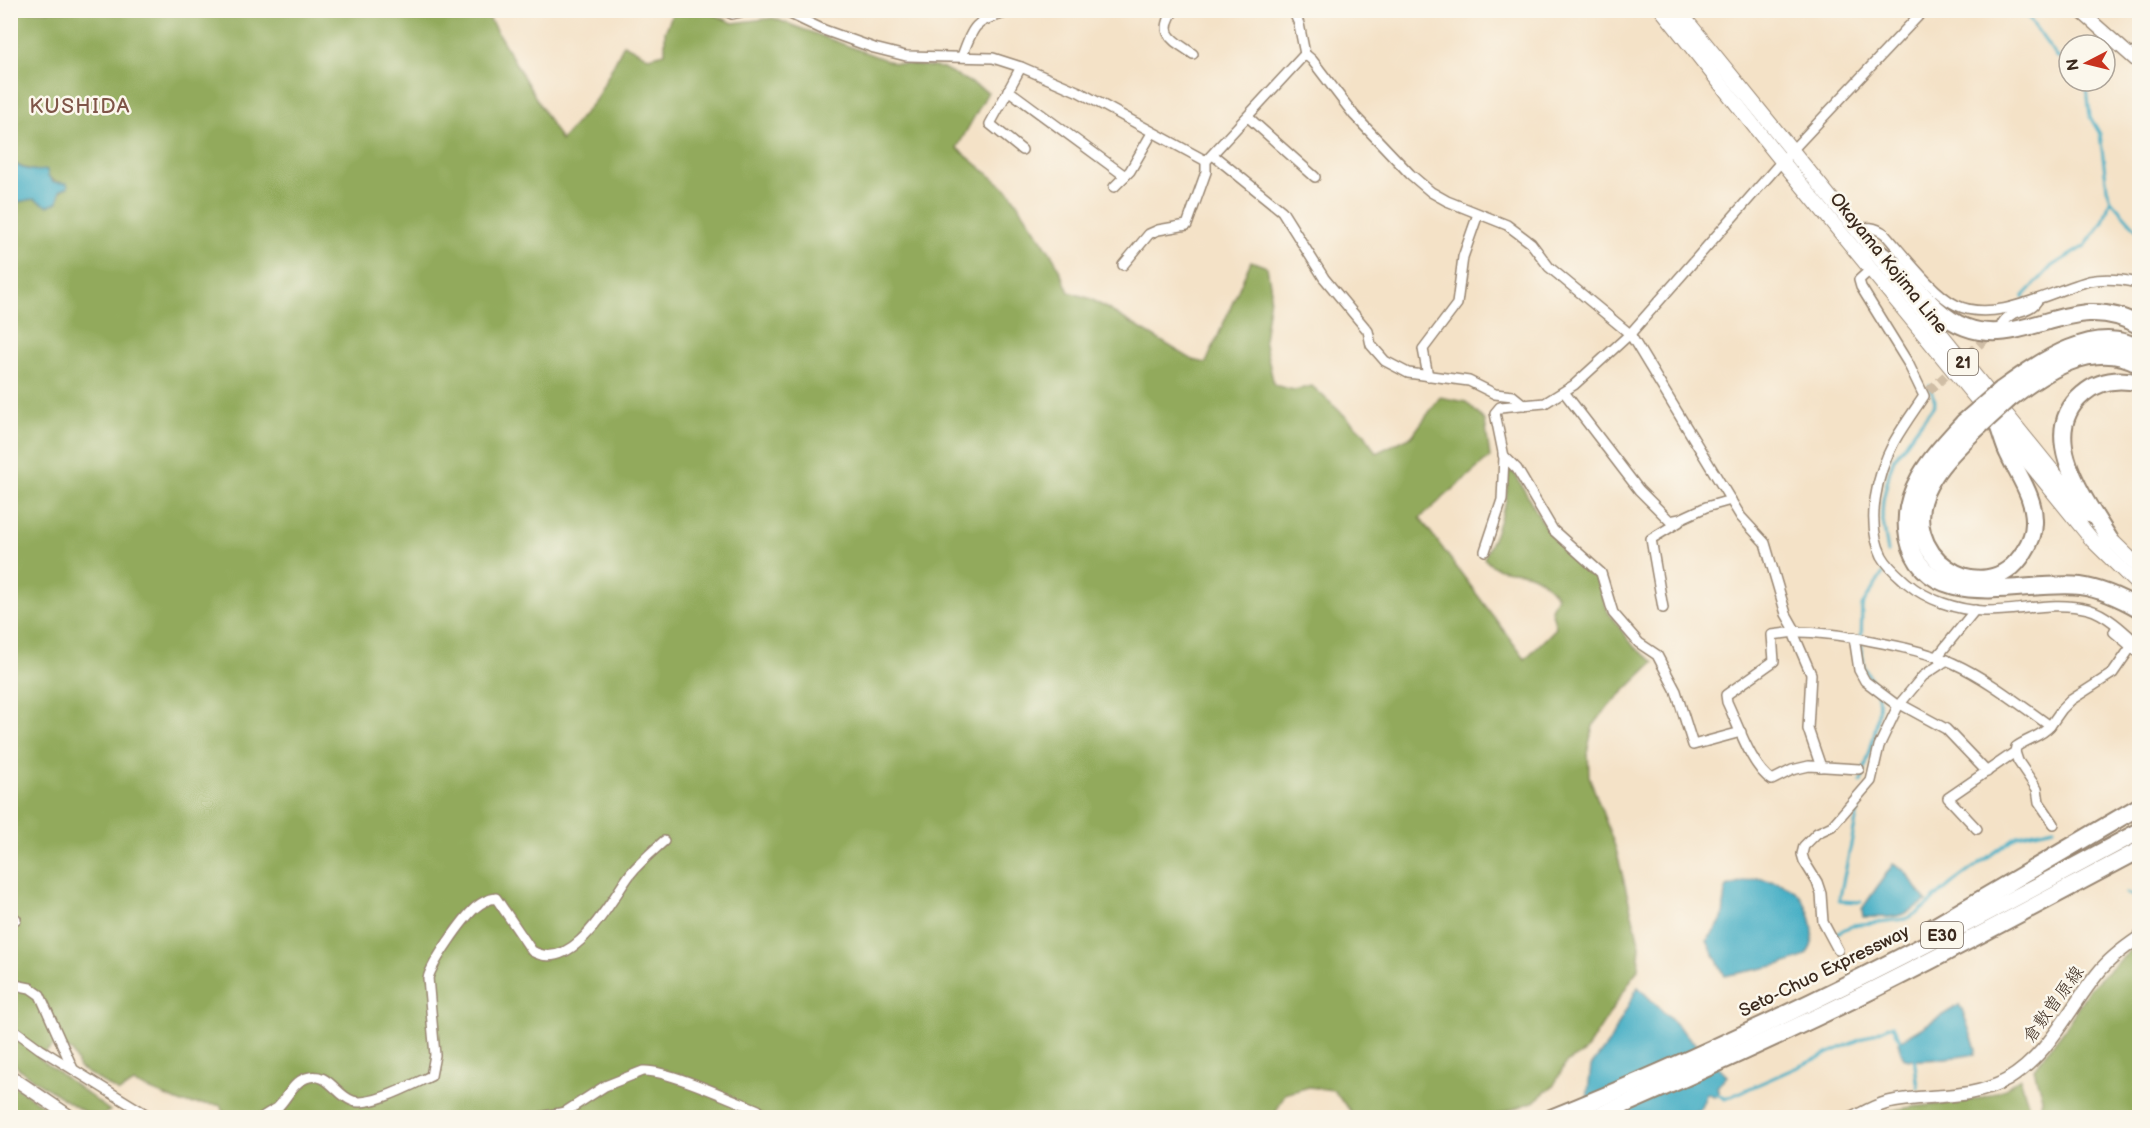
<svg xmlns="http://www.w3.org/2000/svg" width="2150" height="1128" font-family="'Balsamiq Sans','Klee One',sans-serif">
<style>
.forest{fill:#92aa5c;stroke:#666a3d;stroke-width:1.5}
.water{fill:#45aec5;stroke:#406c72;stroke-width:1.5}
.lines{fill:none;stroke-linecap:round;stroke-linejoin:round}
.stream{stroke:#45aec5;stroke-width:3}
.street-tunnel{stroke:#cfbda5;stroke-width:9;stroke-dasharray:9 4.5;stroke-linecap:butt}
.street-casing{stroke:#988672;stroke-width:12}
.secondary-casing{stroke:#988672;stroke-width:15}
.primary-casing{stroke:#988672;stroke-width:16}
.highway-casing{stroke:#988672;stroke-width:20}
.street{stroke:#fff;stroke-width:9}
.secondary{stroke:#fff;stroke-width:12}
.primary{stroke:#fff;stroke-width:14}
.highway{stroke:#fff;stroke-width:16}
.highway-bridge-casing{stroke:#988672;stroke-width:20;stroke-linecap:butt}
.highway-bridge{stroke:#fff;stroke-width:16}
.labels{text-anchor:middle;stroke-width:5;stroke-linejoin:round;paint-order:stroke}
.shield{fill:#fbf7ec;stroke:#75685c;stroke-width:1.5}
.shield-label{font-size:16px;font-weight:bold;fill:#3b2a1e}
.street-label{font-size:18px;fill:#3b2a1e;stroke:#fbf7ec}
.quarter-label{font-size:21px;letter-spacing:1.5px;fill:#7f5548;stroke:#fbf7ec}
</style>
<rect width="100%" height="100%" fill="#fbf7ec"/>
<filter id="ink" filterUnits="userSpaceOnUse"><feTurbulence type="fractalNoise" baseFrequency=".0167" numOctaves="2"/><feDisplacementMap in="SourceGraphic" scale="12" xChannelSelector="R" yChannelSelector="G"/><feConvolveMatrix kernelMatrix="1 2 1 2 8 2 1 2 1" color-interpolation-filters="sRGB"/></filter>
<filter id="wash" filterUnits="userSpaceOnUse"><feTurbulence type="fractalNoise" baseFrequency=".008" numOctaves="4" result="noise"/><feDisplacementMap in="SourceGraphic" scale="24" xChannelSelector="R" yChannelSelector="G"/><feGaussianBlur stdDeviation="1.35" result="paint"/><feColorMatrix in="noise" values="0 0 0 0 0 0 0 0 0 0 0 0 0 0 0 0 0 1.4 0 .05"/><feComposite in="paint" operator="in"/></filter>
<g filter="url(#wash)">
<rect width="100%" height="100%" fill="#f4e2c7"/>
<g class="forest">
<path d="M 11,11 L 485,11 L 561,141 L 596,99 L 624,44 L 648,57 L 665,53 L 665,32 L 674,11 L 706,11 L 733,23 L 773,18 L 894,63 L 943,68 L 988,92 L 957,148 L 1010,192 L 1054,258 L 1069,292 L 1091,299 L 1193,360 L 1206,363 L 1251,261 L 1267,267 L 1271,290 L 1264,340 L 1274,385 L 1294,390 L 1312,386 L 1365,434 L 1376,453 L 1412,436 L 1440,397 L 1466,402 L 1485,421 L 1490,457 L 1420,518 L 1525,659 L 1556,628 L 1551,609 L 1557,596 C 1550,588 1542,579 1532,575 C 1515,568 1499,576 1484,558 L 1495,534 L 1506,501 L 1508,471 L 1514,472 L 1548,532 L 1595,574 L 1608,612 L 1634,647 L 1654,662 L 1606,709 L 1593,726 L 1588,748 L 1589,776 L 1616,849 L 1640,946 L 1638,969 L 1585,1052 L 1566,1063 L 1554,1085 L 1533,1102 L 1496,1115 L 1482,1117 L 1355,1117 L 1333,1090 L 1309,1087 L 1285,1094 L 1273,1118 L 589,1118 L 547,1114 L 526,1118 L 225,1117 L 220,1105 L 182,1103 L 134,1083 L 119,1092 L 79,1068 L 72,1051 L 55,1045 L 38,1057 L 110,1111 L 101,1116 L 84,1112 L 25,1074 L 11,1061 L 11,203 L 34,199 L 43,202 L 58,196 L 66,183 C 51,183 52,177 40,172 C 30,168 16,169 11,158 Z"/>
<polygon points="2139,948 2139,1117 2039,1117 2042,1098 2034,1069 2064,1030 2089,989 2130,951"/>
<path d="M 2020,1078 L 2030,1110 L 2029,1118 L 1872,1118 C 1922,1095 1972,1116 2020,1078 Z"/>
<polygon points="10,1083 59,1117 18,1117 11,1110"/>
</g>
<g class="water">
<path d="M 10,158 C 17,170 35,172 47,170 L 48,176 L 53,182 L 67,183 L 68,187 L 60,190 L 58,202 L 48,206 L 34,199 L 11,203 Z"/>
<path d="M 1893,864 L 1905,871 L 1926,901 C 1901,919 1892,918 1863,917 L 1862,909 Z"/>
<path d="M 1757,878 C 1770,881 1786,883 1796,892 C 1810,904 1821,941 1805,955 C 1796,964 1740,972 1725,976 L 1707,941 C 1712,933 1720,926 1723,916 C 1725,906 1722,896 1727,887 Z"/>
<polygon points="1638,987 1727,1075 1717,1087 1719,1092 1716,1097 1707,1093 1700,1110 1633,1117 1585,1118 1591,1066 1608,1044"/>
<path d="M 1959,1005 L 1962,1009 L 1976,1049 L 1975,1054 C 1965,1056 1915,1063 1906,1059 C 1901,1057 1900,1047 1898,1042 Z"/>
</g>
<g class="lines">
<g class="stream">
<polyline points="2023,10 2056,56 2069,62"/>
<polyline points="2084,81 2087,87 2090,117 2100,134 2107,188 2111,200 2140,233"/>
<polyline points="2023,297 2052,266 2085,246 2103,222 2110,201"/>
<polyline points="1888,552 1882,515 1883,500 1890,470 1894,459 1934,405 1935,401 1930,386"/>
<polyline points="1872,681 1864,667 1861,646 1862,606 1885,570"/>
<path d="M 1861,782 C 1866,763 1884,710 1877,693"/>
<polyline points="1859,806 1839,901 1861,902"/>
<polyline points="2126,893 2131,895 2140,894"/>
<polyline points="1837,933 1853,925 1905,919 1919,912 1951,884 2017,836 2054,828"/>
<polyline points="1914,1057 1918,1088"/>
<polyline points="1714,1092 1725,1099 1893,1025 1901,1042"/>
<polyline points="1922,1116 1924,1118"/>
<polyline points="1943,1118 1965,1118"/>
</g>
</g>
</g>
<g filter="url(#ink)">
<g class="lines">
<polyline class="street-tunnel" points="1929,391 1994,331"/>
<g class="street-casing">
<g id="street">
<polyline points="723,10 732,14 751,10"/>
<polyline points="782,10 824,30 874,48 906,56 993,58 1021,67 1079,92 1206,161"/>
<path d="M 1174,10 C 1157,36 1174,40 1193,54"/>
<path d="M 1293,10 L 1299,24 L 1305,54 L 1312,60 L 1354,115 L 1410,174 L 1431,192 L 1447,201 L 1507,225 L 1531,243 L 1549,267 L 1630,334 L 1741,517 L 1765,543 L 1786,614 L 1795,630 L 1800,632 C 1836,633 1869,640 1905,648 C 1921,652 1938,656 1953,663 C 1988,679 2019,704 2050,726 L 2062,709 L 2071,700 L 2113,673 L 2131,647"/>
<path d="M 962,56 C 976,18 976,23 1014,10"/>
<polyline points="1021,67 990,124 1022,150"/>
<polyline points="1008,90 1125,176"/>
<polyline points="1248,117 1315,177"/>
<polyline points="1213,155 1282,211 1324,278 1368,331 1371,345 1385,361 1408,373 1469,381 1495,394 1513,396 1524,405"/>
<polyline points="1114,187 1130,171 1152,133"/>
<path d="M 1855,229 C 1867,227 1874,226 1885,234 C 1903,254 1933,294 1956,305 C 1995,324 2051,291 2089,281 C 2104,278 2125,279 2140,284"/>
<polyline points="1123,265 1149,234 1158,230 1187,225 1206,172 1206,161 1305,54"/>
<path d="M 1871,269 L 1859,280 L 1861,287 L 1908,363 L 1924,396 C 1914,411 1903,426 1894,442 C 1877,474 1865,522 1882,556 C 1888,567 1898,575 1907,583 C 1927,600 1957,610 1983,611 C 2018,612 2053,600 2088,609 C 2107,614 2126,633 2140,646"/>
<path d="M 2002,324 C 2012,307 2030,315 2038,299"/>
<polyline points="1428,376 1423,349 1457,304 1463,257 1478,214"/>
<polyline points="1564,392 1639,490 1670,521 1680,519 1706,507 1731,500"/>
<polyline points="1503,455 1517,469 1553,530 1601,573 1613,613 1639,643 1657,655 1676,691 1693,745 1741,732"/>
<polyline points="1485,551 1502,500 1504,457 1495,413 1500,407 1545,403 1574,385 1630,334 1782,161 1924,10"/>
<polyline points="1663,608 1651,539 1679,522"/>
<polyline points="1795,630 1795,637 1811,674 1808,729 1821,767"/>
<polyline points="2115,630 2114,632 2140,654"/>
<path d="M 1795,632 L 1772,635 L 1774,661 L 1726,695 L 1727,702 C 1738,725 1752,768 1772,780 L 1792,770 L 1809,766 L 1859,769"/>
<polyline points="1937,657 1975,610"/>
<polyline points="1900,704 1946,729 1987,772"/>
<polyline points="1898,706 1923,676 1947,660"/>
<polyline points="2015,752 2018,761 2037,789 2039,802 2054,824"/>
<path d="M 1977,829 L 1948,798 L 2015,752 L 2016,747 C 2027,739 2042,736 2050,726"/>
<polyline points="10,918 16,919"/>
<polyline points="1838,950 1823,922 1821,894 1817,882 1804,861 1802,854 1804,846 1817,833 1832,826 1871,781 1879,746 1898,706 1865,681 1859,670 1854,637"/>
<polyline points="10,984 30,988 40,995 73,1069"/>
<polyline points="10,1027 40,1049 152,1118"/>
<path d="M 261,1118 C 266,1114 272,1111 277,1108 C 287,1099 292,1083 306,1078 C 328,1070 335,1095 353,1101 C 371,1107 413,1084 431,1076 L 435,1055 L 428,978 C 433,961 462,920 475,908 C 482,902 488,899 496,898 L 532,951 C 574,975 611,899 631,873 C 641,861 653,851 664,841"/>
<path d="M 535,1118 L 565,1112 L 605,1086 L 643,1071 C 666,1069 733,1100 758,1110 L 767,1118"/>
</g>
</g>
<g class="secondary-casing">
<g id="secondary">
<polyline points="2079,10 2140,64"/>
<polyline points="10,1076 72,1118"/>
<path d="M 1853,1118 C 1863,1113 1875,1106 1886,1103 C 1927,1093 1969,1101 2007,1080 C 2049,1055 2068,1010 2098,973 C 2109,959 2125,947 2140,937"/>
</g>
</g>
<g class="primary-casing">
<g id="primary">
<polyline points="1662,10 1773,150 1989,414"/>
<polyline points="1678,10 2088,515"/>
<polyline points="2001,428 2093,541 2140,587"/>
<polyline points="2105,534 2140,568"/>
</g>
</g>
<g class="highway-casing">
<g id="highway">
<path d="M 1870,247 C 1879,253 1888,259 1896,266 C 1917,287 1936,316 1965,327 C 2024,350 2074,287 2140,326"/>
<path d="M 2001,390 C 2036,365 2095,321 2140,349"/>
<path d="M 2008,400 C 2044,372 2093,338 2140,364"/>
<path d="M 1964,422 C 1935,454 1899,489 1908,537 C 1925,618 2026,579 2080,586 C 2102,589 2121,598 2140,609"/>
<path d="M 1973,432 C 1957,448 1939,465 1929,485 C 1891,554 1985,616 2024,552 C 2030,543 2034,534 2034,523 C 2035,498 2019,477 2009,455 C 2004,446 2002,435 1998,425"/>
<path d="M 2110,540 C 2086,501 2035,434 2083,394 C 2099,380 2119,378 2140,383"/>
<polyline points="1932,928 2140,806"/>
<path d="M 1551,1118 C 1753,1037 1948,935 2140,831"/>
<path d="M 1593,1118 C 1668,1086 1743,1052 1817,1017 C 1926,965 2032,907 2140,850"/>
</g>
</g>
<use href="#street" class="street"/>
<use href="#secondary" class="secondary"/>
<use href="#primary" class="primary"/>
<use href="#highway" class="highway"/>
<g class="highway-bridge-casing">
<g id="highway-bridge">
<polyline points="1964,422 2001,390"/>
<polyline points="1973,432 2008,400"/>
</g>
</g>
<use href="#highway-bridge" class="highway-bridge"/>
</g>
</g>
<g class="labels">
<g class="shield">
<rect x="1948" y="349" width="30" height="26" rx="4.5"/>
<rect x="1921" y="922" width="42" height="26" rx="4.5"/>
</g>
<g class="shield-label">
<text x="1963" y="368">21</text>
<text x="1942" y="941">E30</text>
</g>
<g class="street-label">
<text transform="translate(1889 263) rotate(51)" y="6">Okayama Kojima Line</text>
<text transform="translate(1824 971) rotate(-26)" y="6">Seto-Chuo Expressway</text>
<text transform="translate(2053 1004) rotate(-54)" y="6">倉敷曽原線</text>
</g>
<g class="quarter-label">
<text x="80" y="113">KUSHIDA</text>
</g>
</g>
<rect width="2150" height="1128" fill="none" stroke="#fbf7ec" stroke-width="36"/>
<g transform="translate(2087 63) rotate(263)"><circle r="28" fill="#fbf7ec" stroke="#aea59a" stroke-width="1.5"/>
<path d="M0-4.5L10 22L0 15L-10 22Z" fill="#c8321e"/>
<text y="-9" font-size="16" font-weight="bold" text-anchor="middle" fill="#3b2a1e">N</text>
</g>
</svg>
